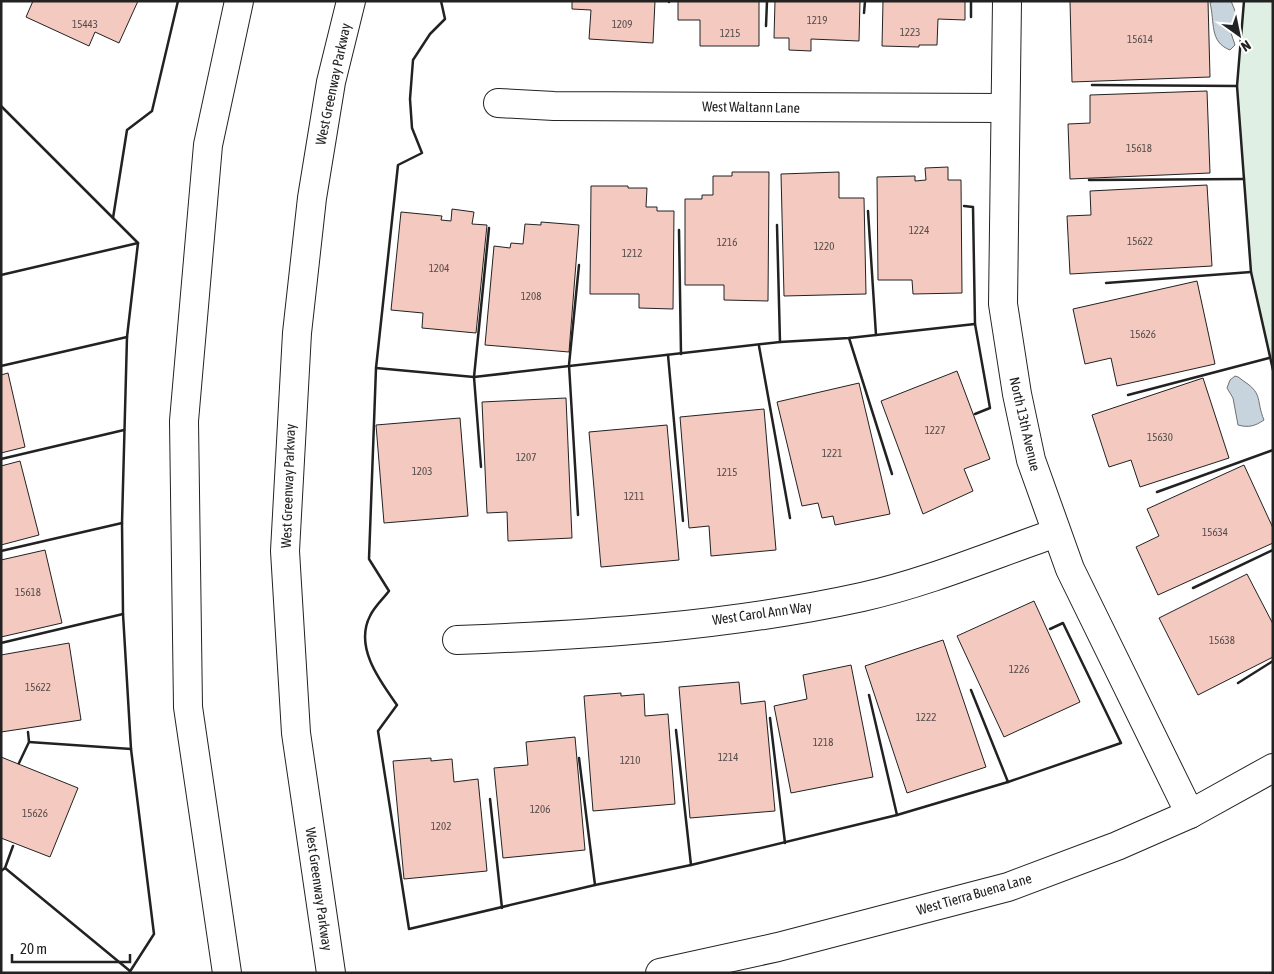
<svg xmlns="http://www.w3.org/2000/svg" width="1274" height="974" font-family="'Asap Condensed',sans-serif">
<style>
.green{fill:#e0efe3;stroke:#6f6f6f}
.water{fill:#c7d3dd;stroke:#6f6f6f}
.building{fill:#f3c9c0;stroke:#222}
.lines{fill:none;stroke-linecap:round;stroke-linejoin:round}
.minor-casing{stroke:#222;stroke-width:30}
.major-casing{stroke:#222;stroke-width:30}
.minor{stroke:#fff;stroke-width:28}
.major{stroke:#fff;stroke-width:28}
.wall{stroke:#222;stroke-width:2.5}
.labels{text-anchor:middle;stroke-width:4;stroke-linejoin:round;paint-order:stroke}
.number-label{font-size:11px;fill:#564c4a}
.street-label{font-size:14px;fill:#222;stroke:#fff}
</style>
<rect width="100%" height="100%" fill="#fff"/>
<polygon class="green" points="1244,1 1273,1 1273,370 1251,272 1237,86"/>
<g class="water">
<path d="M 1213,1 L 1231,1 L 1238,18 L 1231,33 L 1235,45 L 1230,50 C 1209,42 1215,22 1210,3 Z"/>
<path d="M 1235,376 C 1240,377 1240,379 1245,382 C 1263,394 1256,401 1264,420 C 1255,426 1249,428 1238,425 L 1233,398 L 1227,388 L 1230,380 Z"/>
</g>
<g class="building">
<polygon points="33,1 138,1 119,43 95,32 89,46 26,17"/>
<polygon points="572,1 655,1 653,43 589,39 591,10 572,9"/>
<polygon points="678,1 759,1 759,46 700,46 700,20 678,20"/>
<polygon points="775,1 860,1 859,41 811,39 811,51 789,50 789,38 774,38"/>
<polygon points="883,1 965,1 965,20 938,19 937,45 919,45 919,47 882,46"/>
<polygon points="1070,1 1208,1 1210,77 1072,82"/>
<polygon points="1207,91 1210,173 1070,179 1068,124 1090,123 1090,95"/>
<polygon points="948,167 948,180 961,180 962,293 913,294 912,280 878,280 877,177 915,176 915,181 926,180 925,168"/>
<polygon points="732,172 769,172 768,301 724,300 724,285 685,285 685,199 702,199 702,195 713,195 713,176 732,176"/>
<polygon points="839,172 839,198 864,198 866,294 784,296 781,174"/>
<polygon points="1207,185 1212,266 1070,274 1067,216 1091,215 1090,191"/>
<polygon points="591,186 628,186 628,188 647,188 646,207 657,207 657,211 674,211 673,309 639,308 639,294 590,294"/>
<polygon points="452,209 474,212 472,224 487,225 476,333 422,328 423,313 391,310 401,212 442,216 441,220 451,221"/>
<polygon points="541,222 579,225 569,352 485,345 494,246 510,248 511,243 523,244 525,224 541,225"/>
<polygon points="1197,281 1215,364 1117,386 1111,358 1085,364 1073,309"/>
<polygon points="957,371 990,459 964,469 973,491 923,514 881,401"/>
<polygon points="8,373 25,447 1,453 1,375"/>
<polygon points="1203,378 1229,458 1140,487 1131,460 1109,467 1092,415"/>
<polygon points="859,383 890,514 835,525 833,516 822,518 818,503 802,506 777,402"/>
<polygon points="566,398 572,538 508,541 507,512 487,513 482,402"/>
<polygon points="764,409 776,550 711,556 709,526 689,528 680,417"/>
<polygon points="460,418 468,516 384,523 376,425"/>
<polygon points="667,425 679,560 601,567 589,432"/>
<polygon points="20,461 39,535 1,545 1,466"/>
<polygon points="1244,465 1273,528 1273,543 1158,595 1136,547 1159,536 1147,509"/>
<polygon points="45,550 62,623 1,637 1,560"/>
<polygon points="1247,574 1273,624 1273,657 1198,695 1159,618"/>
<polygon points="1034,601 1080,702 1004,737 957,636"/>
<polygon points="943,640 986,767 907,793 865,666"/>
<polygon points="69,643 81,720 1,732 1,655"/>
<polygon points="851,665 873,777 791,793 774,706 807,699 803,675"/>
<polygon points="739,682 741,704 765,701 775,811 690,818 679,687"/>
<polygon points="621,693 621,696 644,694 645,716 668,714 675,804 593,811 584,696"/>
<polygon points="575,737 585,850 503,858 494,768 528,765 526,742"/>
<polygon points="1,757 78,788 50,857 1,838"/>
<polygon points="431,758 431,761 452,759 454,782 478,779 487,871 404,879 393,761"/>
</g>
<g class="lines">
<g class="minor-casing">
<g id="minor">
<polyline points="1007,1 1003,304 1017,394 1031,460 1070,569 1190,814"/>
<polyline points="498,103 554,106 1004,108"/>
<path d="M 457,640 C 592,635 730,626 862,597 C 929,582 992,555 1056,533"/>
<polyline points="660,973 778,947 1008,887 1117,846 1190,814 1273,768"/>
</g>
</g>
<g class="major-casing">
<g id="major">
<polyline points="227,973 188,707 184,421 208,145 239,1"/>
<polyline points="331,973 296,733 285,551 297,333 312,198 331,82 351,1"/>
</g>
</g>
<use href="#minor" class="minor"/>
<use href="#major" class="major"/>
<g class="wall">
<path d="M 441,1 L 445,19 L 430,34 L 413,60 L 410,99 L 412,128 L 422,153 L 398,165 L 376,368 L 369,559 L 389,591 C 383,599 374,607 370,616 C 354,647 380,681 397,705 L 378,731 L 409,929 L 595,885 L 691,865 L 897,815 L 1008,782 L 1121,743 L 1063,623 L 1050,629"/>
<polyline points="1244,1 1237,86 1251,272 1273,370"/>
<polyline points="669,2 669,1"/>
<polyline points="864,13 865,1"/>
<polyline points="971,17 971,1"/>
<polyline points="766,26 767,1"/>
<polyline points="1092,85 1237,86"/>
<polyline points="1,106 113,218"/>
<polyline points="1089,180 1244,179"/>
<polyline points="964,206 973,207 975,324 990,408 975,414"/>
<polyline points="868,211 876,335"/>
<polyline points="777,225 780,342"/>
<polyline points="679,230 681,354"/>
<polyline points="1,275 138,243"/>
<polyline points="1106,283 1251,272"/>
<polyline points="849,338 892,474"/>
<polyline points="759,346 790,518"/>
<polyline points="668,355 683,521"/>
<polyline points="1,366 127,337"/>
<polyline points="376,368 474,377 780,342 849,338 975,324"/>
<polyline points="1128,395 1269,358"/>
<polyline points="1,459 124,430"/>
<polyline points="481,467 474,377 489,228"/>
<polyline points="1157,492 1273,450"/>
<polyline points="578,515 569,365 579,265"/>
<polyline points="1,551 122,523"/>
<polyline points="1193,588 1273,550"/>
<polyline points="1,643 123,614"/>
<polyline points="1238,683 1273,661"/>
<polyline points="971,690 1008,782"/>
<polyline points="869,695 897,815"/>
<polyline points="770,718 785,843"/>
<polyline points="676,730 691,865"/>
<polyline points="29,742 131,749"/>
<polyline points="579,758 595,885"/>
<polyline points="19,763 29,742 28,732"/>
<polyline points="490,799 502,908"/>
<polyline points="5,868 130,971"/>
<polyline points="1,871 5,868 13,846"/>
<polyline points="129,973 154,934 131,749 123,614 122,523 127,337 138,243 113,218 127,130 152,111 178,1"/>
</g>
</g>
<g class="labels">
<g class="number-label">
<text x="817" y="24">1219</text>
<text x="85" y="28">15443</text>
<text x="622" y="28">1209</text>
<text x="910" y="36">1223</text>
<text x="730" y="37">1215</text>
<text x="1140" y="43">15614</text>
<text x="1139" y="152">15618</text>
<text x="919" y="234">1224</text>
<text x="1140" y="245">15622</text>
<text x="727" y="246">1216</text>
<text x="824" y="250">1220</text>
<text x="632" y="257">1212</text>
<text x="439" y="272">1204</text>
<text x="531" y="300">1208</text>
<text x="1143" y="338">15626</text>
<text x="935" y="434">1227</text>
<text x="1160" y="441">15630</text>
<text x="832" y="457">1221</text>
<text x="526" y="461">1207</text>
<text x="422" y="475">1203</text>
<text x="727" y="476">1215</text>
<text x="634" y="500">1211</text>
<text x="1215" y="536">15634</text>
<text x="28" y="596">15618</text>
<text x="1222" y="644">15638</text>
<text x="1019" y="673">1226</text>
<text x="38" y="691">15622</text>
<text x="926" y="721">1222</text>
<text x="823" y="746">1218</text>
<text x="728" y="761">1214</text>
<text x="630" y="764">1210</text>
<text x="540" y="813">1206</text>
<text x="35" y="817">15626</text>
<text x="441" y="830">1202</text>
</g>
<g class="street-label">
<text transform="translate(333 84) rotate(-78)" y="5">West Greenway Parkway</text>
<text transform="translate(751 107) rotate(1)" y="5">West Waltann Lane</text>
<text transform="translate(1025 424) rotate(77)" y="5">North 13th Avenue</text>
<text transform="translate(288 486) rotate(-88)" y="5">West Greenway Parkway</text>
<text transform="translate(762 613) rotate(-8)" y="5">West Carol Ann Way</text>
<text transform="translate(319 889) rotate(82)" y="5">West Greenway Parkway</text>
<text transform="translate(974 894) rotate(-16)" y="5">West Tierra Buena Lane</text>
</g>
</g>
<rect width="1274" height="974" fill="none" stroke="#222222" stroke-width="5"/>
<g transform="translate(1239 35) rotate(147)" stroke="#ffffff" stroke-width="4" paint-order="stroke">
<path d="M0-4L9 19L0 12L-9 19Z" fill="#222222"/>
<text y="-8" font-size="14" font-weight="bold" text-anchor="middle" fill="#222222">N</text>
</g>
<path d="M12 954v8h118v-8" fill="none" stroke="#222222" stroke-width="2.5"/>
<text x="20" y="954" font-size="15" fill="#222222" stroke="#ffffff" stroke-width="4" paint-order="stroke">20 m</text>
</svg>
